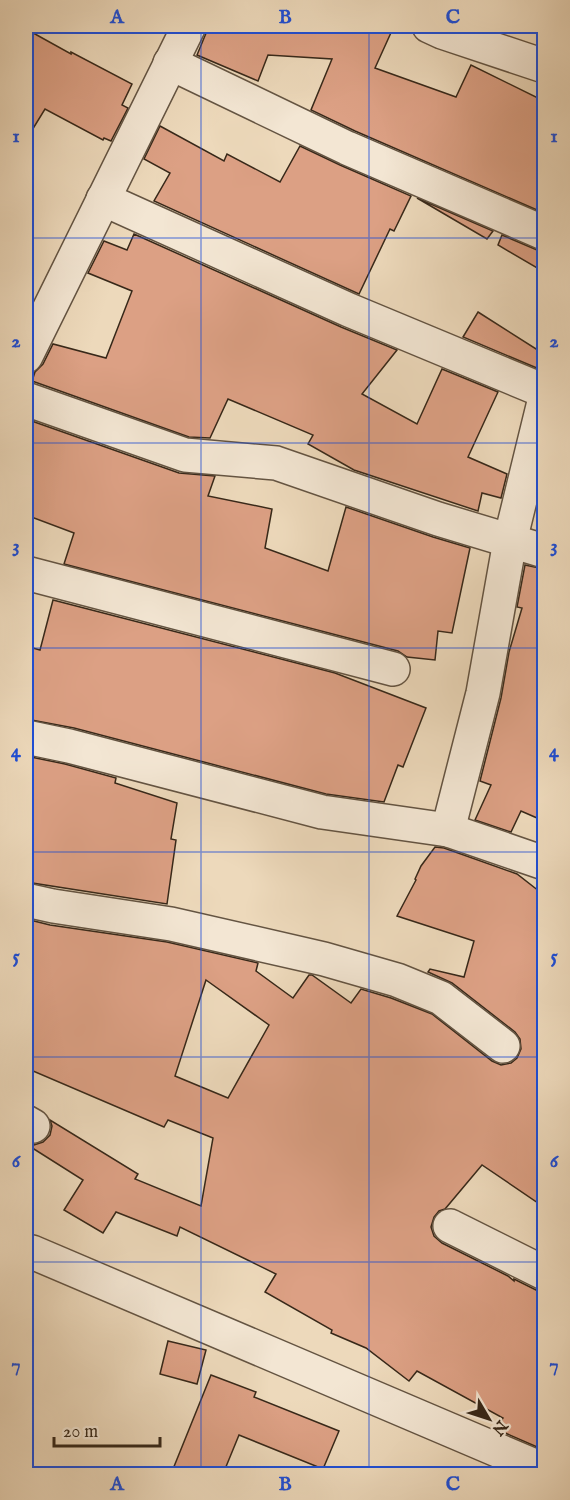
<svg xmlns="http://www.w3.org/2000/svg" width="570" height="1500" font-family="'IM FELL English',serif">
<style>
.building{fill:#dca084;stroke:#372819;stroke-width:1.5;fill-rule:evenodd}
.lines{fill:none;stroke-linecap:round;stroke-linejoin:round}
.minor-casing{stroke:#645442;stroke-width:36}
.minor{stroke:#f3e6d3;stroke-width:33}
.grid{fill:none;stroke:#1d4ed8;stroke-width:1.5;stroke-opacity:0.55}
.neatline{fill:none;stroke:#1d4ed8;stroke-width:2}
.grid-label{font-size:20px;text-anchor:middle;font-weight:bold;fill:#1d4ed8}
</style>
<rect width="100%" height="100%" fill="#edd9bb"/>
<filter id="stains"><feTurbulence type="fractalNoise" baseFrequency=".00333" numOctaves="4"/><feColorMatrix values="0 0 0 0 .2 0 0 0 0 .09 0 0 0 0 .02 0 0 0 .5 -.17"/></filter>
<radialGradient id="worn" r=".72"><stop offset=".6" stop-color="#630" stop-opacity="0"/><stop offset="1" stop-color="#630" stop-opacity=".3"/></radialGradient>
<g class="building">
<polygon points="209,26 394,26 375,68 456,97 471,65 544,101 544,213 355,131 311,110 332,59 268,55 258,81 197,55"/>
<polygon points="26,29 71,54 71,52 132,84 122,105 128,108 111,141 104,138 103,140 45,109 26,140"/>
<polygon points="160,126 224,161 227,154 280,182 300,146 340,165 411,196 394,231 390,229 359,294 154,201 170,173 144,159"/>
<polygon points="417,198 493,231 487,239"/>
<polygon points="134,234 341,327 397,350 362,394 417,424 442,369 498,392 468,457 507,474 501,498 482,493 478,511 354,470 308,444 313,435 228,399 210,438 189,437 32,381 35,372 43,364 53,344 106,358 132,291 88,273 104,241 127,250"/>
<polygon points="502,235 537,250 544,251 544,272 498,245"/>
<polygon points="478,312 544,354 544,371 463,337"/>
<polygon points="26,419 179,473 215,476 208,496 272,509 265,548 328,571 346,507 433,537 470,548 452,633 438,631 435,660 407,657 398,651 64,564 74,533 26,515"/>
<polygon points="525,565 544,569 544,821 521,811 511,832 475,820 491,785 480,781 501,698 509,652 522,608 517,607"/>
<polygon points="53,600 335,673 426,708 403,767 398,765 384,802 326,794 74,728 26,719 26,646 40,650"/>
<polygon points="26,756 65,764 116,778 115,783 177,803 171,839 176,840 167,904 26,882"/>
<path d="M 435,847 L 444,848 L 517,874 L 544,895 L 544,1207 L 482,1165 L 445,1209 L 439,1211 L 434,1217 L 431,1227 L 434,1236 L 442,1243 L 508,1276 L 514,1281 L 514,1279 L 536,1290 L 544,1292 L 544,1450 L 496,1429 L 503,1418 L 417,1371 L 409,1381 L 366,1348 L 331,1333 L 332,1330 L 265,1292 L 276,1274 L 180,1227 L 177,1236 L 116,1212 L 103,1233 L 64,1210 L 83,1180 L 26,1144 L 26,1143 L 34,1145 L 43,1142 L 50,1135 L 52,1126 L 50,1120 L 138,1174 L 135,1179 L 201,1206 L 213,1138 L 168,1120 L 164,1127 L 26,1068 L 26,919 L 50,925 L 167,942 L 258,963 L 256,971 L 293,998 L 309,975 L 312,975 L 351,1003 L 361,989 L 391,998 L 432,1014 L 492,1061 L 501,1065 L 511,1063 L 517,1058 L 521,1049 L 520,1039 L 515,1032 L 452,983 L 428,972 L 430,969 L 464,977 L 474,941 L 397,916 L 416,880 L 415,879 L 421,866 ZM 206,980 L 269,1025 L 228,1098 L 175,1076 Z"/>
<polygon points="168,1341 206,1350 197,1384 160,1374"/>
<polygon points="211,1375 256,1392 254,1397 339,1431 323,1469 239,1435 223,1474 171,1474"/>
</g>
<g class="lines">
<g class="minor-casing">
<g id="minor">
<polyline points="429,26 442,32 544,66"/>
<polyline points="170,63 347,148 544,233"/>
<polyline points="103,199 349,310 544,391"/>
<polyline points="26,356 189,26"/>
<polyline points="26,399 185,455 276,463 438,519 544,551"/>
<polyline points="26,573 393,669"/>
<polyline points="26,737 69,746 322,812 448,830 544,863"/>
<polyline points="448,830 483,693 510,541 544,402"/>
<polyline points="26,900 53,906 171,924 324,959 397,980 441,998 503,1046"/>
<polyline points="26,1122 33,1126"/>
<polyline points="450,1226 544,1273"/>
<polyline points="26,1251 32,1252 544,1470"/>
</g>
</g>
<use href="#minor" class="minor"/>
</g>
<path class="grid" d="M 201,26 L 201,1474M 369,26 L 369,1474M 26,238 L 544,238M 26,443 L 544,443M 26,648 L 544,648M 26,852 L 544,852M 26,1057 L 544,1057M 26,1262 L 544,1262"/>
<rect width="570" height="1500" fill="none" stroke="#edd9bb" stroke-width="66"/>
<g transform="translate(489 1419) rotate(129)" stroke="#f3e6d3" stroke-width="4.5" paint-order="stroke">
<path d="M0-4.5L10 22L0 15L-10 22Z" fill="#372819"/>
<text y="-9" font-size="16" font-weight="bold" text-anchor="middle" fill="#372819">N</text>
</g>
<path d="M54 1437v9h106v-9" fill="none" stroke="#372819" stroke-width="3"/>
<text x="63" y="1437" font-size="18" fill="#372819" stroke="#f3e6d3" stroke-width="4.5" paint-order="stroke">20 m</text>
<rect x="33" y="33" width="504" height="1434" class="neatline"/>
<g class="grid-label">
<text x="117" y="23">A</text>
<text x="285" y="23">B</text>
<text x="453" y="23">C</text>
<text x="16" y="142">1</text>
<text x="554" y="142">1</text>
<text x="16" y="347">2</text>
<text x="554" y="347">2</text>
<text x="16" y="552">3</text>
<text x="554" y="552">3</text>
<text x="16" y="757">4</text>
<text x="554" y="757">4</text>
<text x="16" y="962">5</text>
<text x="554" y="962">5</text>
<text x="16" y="1167">6</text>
<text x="554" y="1167">6</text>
<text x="16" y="1371">7</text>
<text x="554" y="1371">7</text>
<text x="117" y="1490">A</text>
<text x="285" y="1490">B</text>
<text x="453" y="1490">C</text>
</g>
<rect width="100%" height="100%" filter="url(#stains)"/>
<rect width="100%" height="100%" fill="url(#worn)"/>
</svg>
